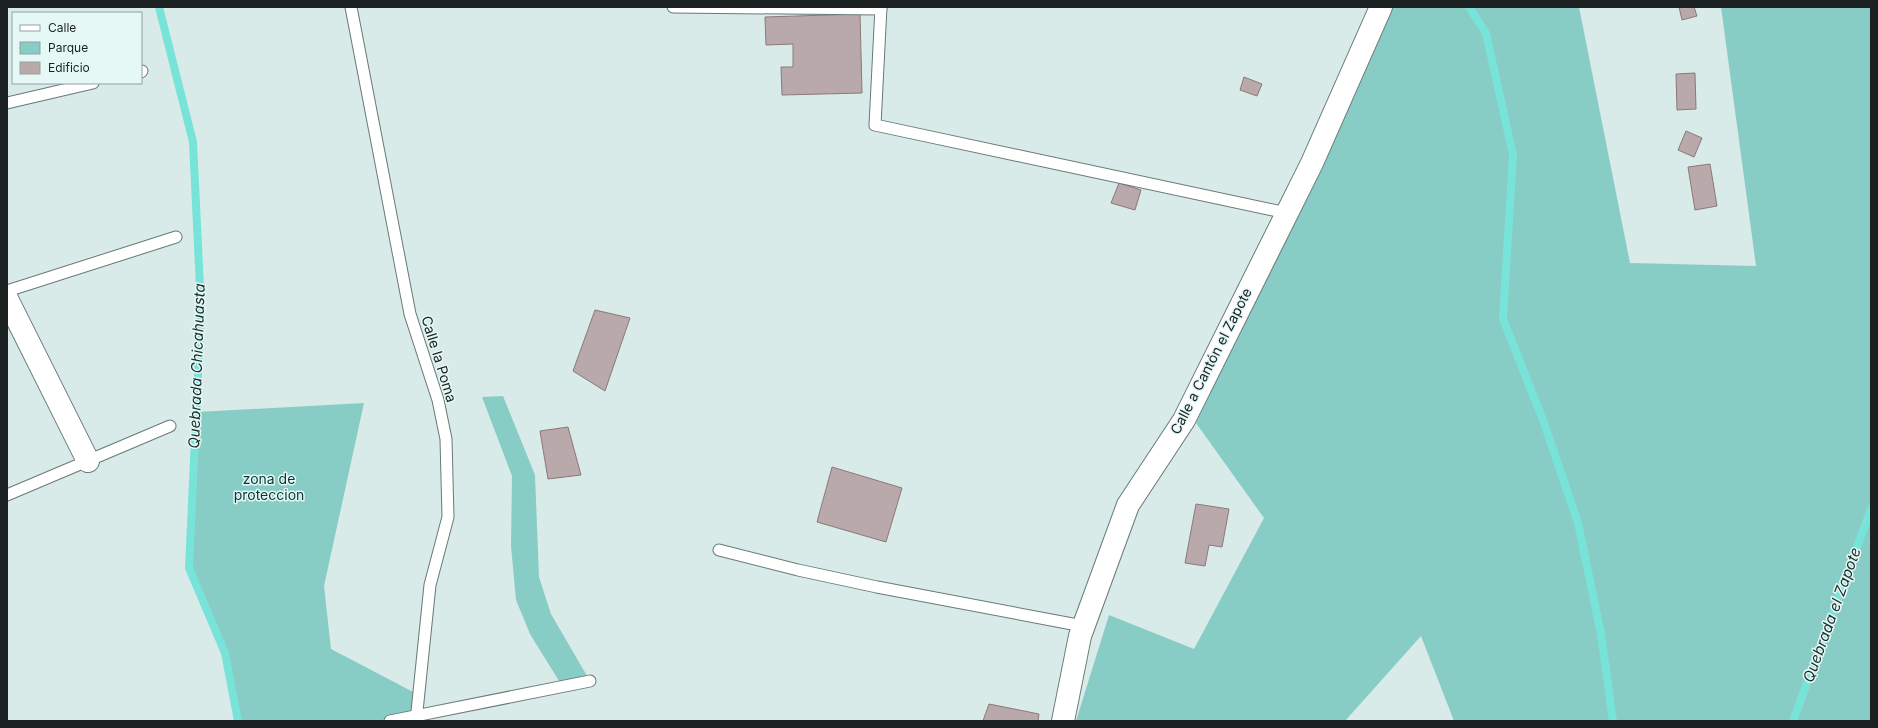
<svg xmlns="http://www.w3.org/2000/svg" width="1878" height="728" font-family="Inter,sans-serif">
<style>
.green{fill:#88cdc5}
.lines{fill:none;stroke-linecap:round;stroke-linejoin:round}
.stream{stroke:#77e3d9;stroke-width:8}
.building{fill:#baa9aa;stroke:#8a797a}
.lane-casing{stroke:#687977;stroke-width:13}
.street-casing{stroke:#687977;stroke-width:24}
.lane{stroke:#fff;stroke-width:11}
.street{stroke:#fff;stroke-width:22}
.labels{text-anchor:middle;stroke-width:3;stroke-linejoin:round;paint-order:stroke}
.street-label{font-size:14px;fill:#1a2120;stroke:#e5f8f5}
.park-label{font-size:14px;fill:#023835;stroke:#e5f8f5}
.water-label{font-size:15px;font-style:italic;fill:#192d2b;stroke:#e5f8f5}
</style>
<rect width="100%" height="100%" fill="#d8ebe8"/>
<g class="green">
<polygon points="1390,7 1579,7 1630,263 1756,266 1721,7 1871,7 1871,721 1454,721 1421,636 1345,721 1076,721 1109,615 1194,649 1264,518 1196,423"/>
<polygon points="503,396 535,475 539,577 551,614 590,681 559,681 530,634 516,600 511,546 512,476 482,397"/>
<polygon points="364,403 324,586 331,649 419,695 416,715 390,721 238,721 225,653 189,561 197,412"/>
</g>
<g class="lines">
<g class="stream">
<polyline points="159,7 193,142 201,309 189,568 225,653 238,721"/>
<polyline points="1469,7 1486,33 1513,155 1503,319 1543,420 1578,523 1601,634 1613,721"/>
<polyline points="1793,721 1871,509"/>
</g>
</g>
<g class="building">
<polygon points="1679,7 1694,7 1697,16 1682,20"/>
<polygon points="860,14 862,93 782,95 781,67 793,67 793,44 766,45 765,17"/>
<polygon points="1695,73 1696,109 1677,110 1676,74"/>
<polygon points="1244,77 1262,84 1257,96 1240,90"/>
<polygon points="1686,131 1702,138 1694,157 1678,150"/>
<polygon points="1710,164 1717,206 1695,210 1688,167"/>
<polygon points="1119,183 1141,190 1135,210 1111,203"/>
<polygon points="595,310 630,318 605,391 573,371"/>
<polygon points="568,427 581,475 548,479 540,431"/>
<polygon points="832,467 902,488 886,542 817,522"/>
<polygon points="1196,504 1229,509 1222,547 1209,545 1205,566 1185,563"/>
<polygon points="989,704 1039,714 1038,721 983,721"/>
</g>
<g class="lines">
<g class="lane-casing">
<g id="lane">
<polyline points="351,7 410,314 438,400 446,439 448,517 430,585 416,721"/>
<polyline points="673,7 881,9"/>
<polyline points="881,7 875,125 1287,213"/>
<polyline points="141,72 142,71"/>
<polyline points="7,103 93,83"/>
<polyline points="7,291 176,237"/>
<polyline points="7,495 170,426"/>
<polyline points="719,550 798,570 877,587 1083,626"/>
<polyline points="390,721 590,681"/>
</g>
</g>
<g class="street-casing">
<g id="street">
<polyline points="7,299 88,461"/>
<polyline points="1063,721 1080,636 1128,505 1184,420 1312,163 1381,7"/>
</g>
</g>
<use href="#lane" class="lane"/>
<use href="#street" class="street"/>
</g>
<g class="labels">
<g class="street-label">
<text transform="translate(439 359) rotate(73)" y="5">Calle la Poma</text>
<text transform="translate(1211 361) rotate(-63)" y="5">Calle a Cantón el Zapote</text>
</g>
<g class="park-label">
<text x="269" y="484">zona de<tspan x="269" dy="16">proteccion</tspan></text>
</g>
<g class="water-label">
<text transform="translate(197 366) rotate(-88)" y="5">Quebrada Chicahuasta</text>
<text transform="translate(1832 615) rotate(-70)" y="5">Quebrada el Zapote</text>
</g>
</g>
<rect width="1878" height="728" fill="none" stroke="#1a2120" stroke-width="16"/>
<rect x="12" y="12" width="130" height="72" fill="#e5f8f5" stroke="#94a2a0"/>
<rect x="20" y="25" width="20" height="6" fill="#ffffff" stroke="#94a2a0"/>
<text x="48" y="32" font-size="12" fill="#1a2120">Calle</text>
<rect x="20" y="42" width="20" height="12" fill="#88cdc5" stroke="#94a2a0"/>
<text x="48" y="52" font-size="12" fill="#1a2120">Parque</text>
<rect x="20" y="62" width="20" height="12" fill="#baa9aa" stroke="#94a2a0"/>
<text x="48" y="72" font-size="12" fill="#1a2120">Edificio</text>
</svg>
